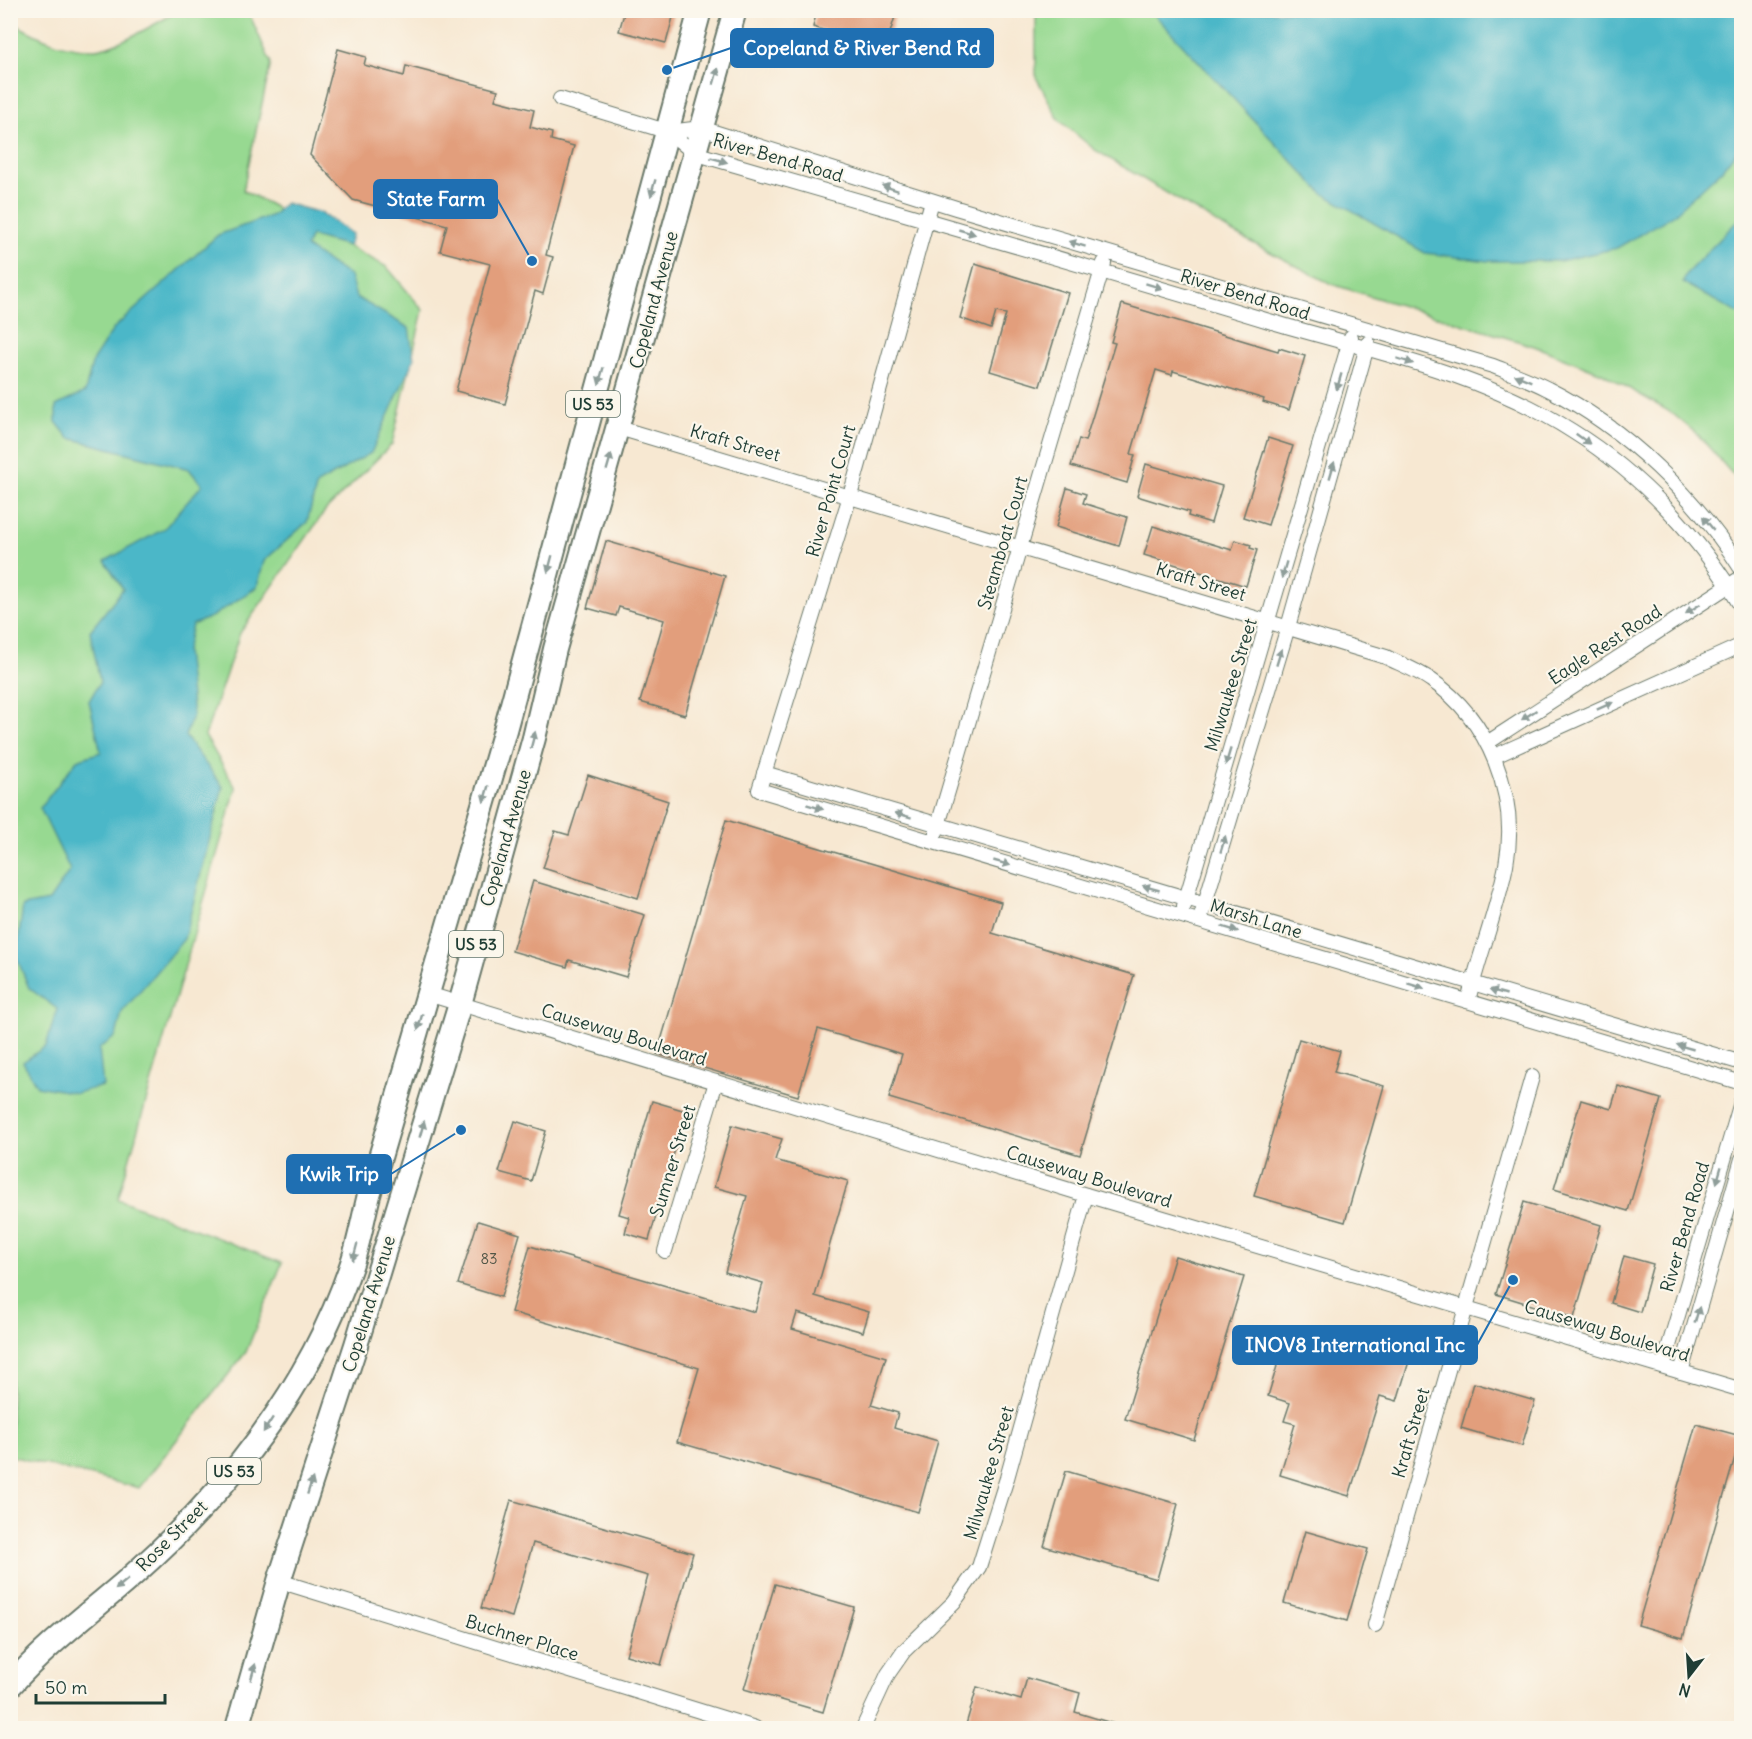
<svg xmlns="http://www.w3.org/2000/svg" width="1752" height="1739" font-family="Delius,sans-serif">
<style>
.green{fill:#97d991;stroke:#5b8b62;stroke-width:1.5}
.water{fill:#4cb7c8;stroke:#367a7e;stroke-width:1.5}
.building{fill:#e29e7c}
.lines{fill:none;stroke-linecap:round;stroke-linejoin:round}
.minor-casing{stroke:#6b796b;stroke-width:16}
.trunk-casing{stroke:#6b796b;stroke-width:26}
.minor{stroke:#fff;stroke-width:14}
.trunk{stroke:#fff;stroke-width:22}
.oneway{fill:#8f9e9a}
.labels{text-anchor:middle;stroke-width:4.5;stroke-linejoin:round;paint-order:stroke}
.number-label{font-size:15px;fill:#505546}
.shield{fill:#fbf7ec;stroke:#61756b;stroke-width:1.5}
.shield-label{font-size:16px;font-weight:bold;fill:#1f3d34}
.street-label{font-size:18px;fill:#1f3d34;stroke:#fbf7ec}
.leader{fill:none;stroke:#1f6fb2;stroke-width:2}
.callout-dot{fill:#1f6fb2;stroke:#fbf7ec;stroke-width:2}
.callout{fill:#1f6fb2;stroke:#1f6fb2;stroke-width:2}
.callout-label{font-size:20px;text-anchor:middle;font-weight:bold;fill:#fff}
</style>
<rect width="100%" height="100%" fill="#fbf7ec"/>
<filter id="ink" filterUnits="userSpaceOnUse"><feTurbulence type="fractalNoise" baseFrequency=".0167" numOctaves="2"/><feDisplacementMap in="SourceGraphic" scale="12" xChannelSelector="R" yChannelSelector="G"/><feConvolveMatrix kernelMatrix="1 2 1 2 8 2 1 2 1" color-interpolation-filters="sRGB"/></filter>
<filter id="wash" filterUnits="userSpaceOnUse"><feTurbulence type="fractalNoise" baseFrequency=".008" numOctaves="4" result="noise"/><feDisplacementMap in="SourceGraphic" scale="24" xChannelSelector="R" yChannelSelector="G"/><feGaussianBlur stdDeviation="1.35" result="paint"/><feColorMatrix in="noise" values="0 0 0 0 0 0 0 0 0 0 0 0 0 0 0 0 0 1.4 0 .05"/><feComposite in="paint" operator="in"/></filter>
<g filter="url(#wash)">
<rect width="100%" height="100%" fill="#f7e8d2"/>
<g class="green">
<path d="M 178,11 L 248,11 L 271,63 L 243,190 L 387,267 L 423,310 L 392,444 L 325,511 L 240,633 L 205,736 L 236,788 L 118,1199 L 282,1263 L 246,1352 L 139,1488 L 11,1456 L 11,22 C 36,36 63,50 94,49 C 112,49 161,21 178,11 Z"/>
<polygon points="1036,11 1741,11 1741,484 1699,436 1672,413 1602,373 1534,346 1331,284 1230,231 1095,150 1059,120 1036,77"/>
</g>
<g class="water">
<polygon points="1151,11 1741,11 1741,145 1722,170 1672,216 1617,248 1560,261 1488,261 1425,253 1322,193"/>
<polygon points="285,203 321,213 352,234 349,246 311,236 306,247 350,276 356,297 409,328 414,359 371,453 317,484 307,522 264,561 257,587 213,616 192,625 186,651 193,715 185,736 223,787 184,939 122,1012 116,1036 99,1049 103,1086 76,1093 37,1086 23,1062 46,1046 57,1009 29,988 16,956 23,906 49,901 70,870 40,808 77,760 101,752 89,701 100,682 90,631 123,589 105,561 164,529 202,485 189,469 69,438 56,422 56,406 85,392 93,360 114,328 218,235 273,215"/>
<polygon points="1741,217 1741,315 1683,283 1686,274"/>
</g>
<g id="blocks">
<g class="building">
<polygon points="625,10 675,10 666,43 619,31"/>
<polygon points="817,10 897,10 885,49 813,27"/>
<polygon points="338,49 366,57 364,65 404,76 406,66 498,90 495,100 534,110 530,127 552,133 551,140 574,146 546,255 553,257 543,294 535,291 505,404 456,391 490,264 440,251 447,225 353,200 310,155"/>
<polygon points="975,264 1068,293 1040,386 990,371 1006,314 996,312 991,329 960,318"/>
<polygon points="1122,304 1278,351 1279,348 1305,356 1289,410 1263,402 1264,399 1173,371 1172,375 1156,370 1131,454 1135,455 1127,483 1071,466 1079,439 1085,441 1115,343 1111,342"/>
<polygon points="1268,438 1293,446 1268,525 1243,517"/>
<polygon points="1146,464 1222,486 1211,523 1188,516 1189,512 1137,496"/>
<polygon points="1067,488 1086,494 1083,503 1127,517 1119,546 1056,527"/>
<polygon points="1153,526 1232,550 1235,540 1251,545 1250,548 1257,550 1246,586 1144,555"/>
<polygon points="606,541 725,576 685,715 640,702 664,620 619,607 616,616 587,608"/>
<polygon points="588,775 668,801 638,898 543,868 555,831 569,835"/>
<polygon points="726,820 1001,902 992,933 1134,975 1080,1155 889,1098 902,1054 818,1029 798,1096 657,1054"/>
<polygon points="533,881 645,915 626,977 569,960 567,967 512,951"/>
<polygon points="1299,1039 1340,1051 1334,1072 1384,1086 1345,1222 1254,1196"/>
<polygon points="1618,1086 1661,1099 1628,1211 1554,1189 1581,1100 1611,1109"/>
<polygon points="652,1101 686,1111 649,1240 625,1233 629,1217 619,1214"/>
<polygon points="515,1121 546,1131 531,1181 499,1172"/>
<polygon points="732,1125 782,1139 775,1160 848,1181 815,1296 869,1312 863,1332 797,1313 792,1329 886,1357 871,1405 898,1413 894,1428 938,1441 918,1512 677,1442 699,1368 511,1312 530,1246 755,1312 763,1283 725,1272 747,1196 714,1187"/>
<polygon points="1524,1202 1601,1225 1574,1318 1496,1294"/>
<polygon points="478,1221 520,1234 501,1297 458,1284"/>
<polygon points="1175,1256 1244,1277 1194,1440 1125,1419"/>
<polygon points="1624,1256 1653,1264 1640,1312 1611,1303"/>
<polygon points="1386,1325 1413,1334 1416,1326 1431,1331 1429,1338 1436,1340 1429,1363 1410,1358 1397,1401 1380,1396 1349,1496 1280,1475 1295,1424 1284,1421 1290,1403 1268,1396 1286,1336 1363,1359 1369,1341 1380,1344"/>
<polygon points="1474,1383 1535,1401 1522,1446 1461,1428"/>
<polygon points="1696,1424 1741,1436 1683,1638 1638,1625"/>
<polygon points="1066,1471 1178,1504 1157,1579 1044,1546"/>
<polygon points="511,1500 693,1553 661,1665 626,1655 648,1576 533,1543 512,1617 481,1608"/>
<polygon points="1305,1531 1368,1549 1347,1621 1284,1603"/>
<polygon points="775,1584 854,1607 823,1712 744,1689"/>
<polygon points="1027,1678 1080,1693 1075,1712 1121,1726 1120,1728 965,1728 977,1687 1021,1700"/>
</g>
</g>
</g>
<g filter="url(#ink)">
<use href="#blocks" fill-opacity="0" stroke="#6b796b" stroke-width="1.5"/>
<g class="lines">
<g class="minor-casing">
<g id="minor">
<path d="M 560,99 L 669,132 L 701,128 L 956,208 L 1493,366 C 1511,373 1531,380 1548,389 C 1626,428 1696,497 1742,570"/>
<path d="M 669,132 L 694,153 C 886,209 1078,263 1269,321 C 1371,351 1481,373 1572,431 C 1641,474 1701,538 1742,608"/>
<polyline points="932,201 850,496 759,790 1742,1083"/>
<path d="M 619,428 L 1386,657 C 1400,664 1417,670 1431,680 C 1489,719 1519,796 1506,865 C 1497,911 1479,955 1468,1001"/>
<polyline points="1487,743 1742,577"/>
<polyline points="1495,756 1742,645"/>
<polyline points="764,773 1742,1063"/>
<polyline points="936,832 1104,263"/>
<polyline points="1184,906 1351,337"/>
<polyline points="1202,913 1288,627 1368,343"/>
<polyline points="428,994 1086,1195 1742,1390"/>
<polyline points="665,1251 716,1082"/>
<polyline points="1663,1366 1742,1099"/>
<polyline points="1681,1372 1742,1159"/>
<polyline points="279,1581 755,1728"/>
<polyline points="1375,1625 1532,1077"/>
<polyline points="863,1728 888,1674 904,1651 954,1602 979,1567 1007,1478 1086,1195"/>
</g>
</g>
<g class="trunk-casing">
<g id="trunk">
<path d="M 10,1686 C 47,1644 91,1612 132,1576 C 227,1492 310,1387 351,1266 C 359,1243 363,1218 369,1195 L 505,730 L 700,10"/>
<polyline points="237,1728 279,1581 356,1345 460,1004 534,738 555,649 735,10"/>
</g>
</g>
<use href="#minor" class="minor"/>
<use href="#trunk" class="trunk"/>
</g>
<defs><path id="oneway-solid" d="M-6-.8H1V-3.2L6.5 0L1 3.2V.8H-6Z" transform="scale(1.5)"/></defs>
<g class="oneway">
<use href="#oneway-solid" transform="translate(716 76) rotate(-74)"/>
<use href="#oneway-solid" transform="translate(719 160) rotate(16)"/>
<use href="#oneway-solid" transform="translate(653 188) rotate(106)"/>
<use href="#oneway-solid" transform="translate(890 188) rotate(-162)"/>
<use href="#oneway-solid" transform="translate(967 232) rotate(16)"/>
<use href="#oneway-solid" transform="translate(1077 244) rotate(-163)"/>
<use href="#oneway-solid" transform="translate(1154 286) rotate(17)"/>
<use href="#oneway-solid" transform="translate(1405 361) rotate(18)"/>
<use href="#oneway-solid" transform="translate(601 376) rotate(106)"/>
<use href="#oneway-solid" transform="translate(1523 378) rotate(-158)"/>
<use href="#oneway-solid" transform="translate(1339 382) rotate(106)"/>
<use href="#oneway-solid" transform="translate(1583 439) rotate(36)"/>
<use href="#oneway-solid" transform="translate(609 462) rotate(-74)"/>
<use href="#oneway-solid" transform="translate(1332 470) rotate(-74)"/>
<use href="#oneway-solid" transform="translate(1708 523) rotate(-129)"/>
<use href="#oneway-solid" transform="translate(550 564) rotate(105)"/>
<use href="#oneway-solid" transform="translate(1284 570) rotate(106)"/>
<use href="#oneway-solid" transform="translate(1693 609) rotate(147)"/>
<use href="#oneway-solid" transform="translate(1279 657) rotate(-73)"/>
<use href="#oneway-solid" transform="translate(1605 706) rotate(-24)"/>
<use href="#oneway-solid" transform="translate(1529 715) rotate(147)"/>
<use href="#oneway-solid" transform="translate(533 740) rotate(-75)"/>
<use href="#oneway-solid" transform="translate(1228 757) rotate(107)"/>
<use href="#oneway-solid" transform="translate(486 794) rotate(106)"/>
<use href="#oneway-solid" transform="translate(815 807) rotate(17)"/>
<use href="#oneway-solid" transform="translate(903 815) rotate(-163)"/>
<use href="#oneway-solid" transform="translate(1223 844) rotate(-73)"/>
<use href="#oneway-solid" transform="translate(1002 863) rotate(16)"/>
<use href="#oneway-solid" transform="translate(1151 888) rotate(-164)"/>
<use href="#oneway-solid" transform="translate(1230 929) rotate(17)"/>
<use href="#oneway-solid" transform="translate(1416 986) rotate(17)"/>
<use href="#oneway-solid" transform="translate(1498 992) rotate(-164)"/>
<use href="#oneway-solid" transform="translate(420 1022) rotate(106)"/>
<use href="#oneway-solid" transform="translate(1685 1047) rotate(-164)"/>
<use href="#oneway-solid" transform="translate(422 1129) rotate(-74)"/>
<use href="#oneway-solid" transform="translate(1719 1175) rotate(106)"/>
<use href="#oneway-solid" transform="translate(355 1252) rotate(105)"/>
<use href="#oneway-solid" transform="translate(1697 1315) rotate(-74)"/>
<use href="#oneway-solid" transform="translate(268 1425) rotate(123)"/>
<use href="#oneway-solid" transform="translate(310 1486) rotate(-72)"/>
<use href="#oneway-solid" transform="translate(122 1584) rotate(140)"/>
<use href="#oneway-solid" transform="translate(253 1672) rotate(-74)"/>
</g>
</g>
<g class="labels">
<g class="number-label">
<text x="489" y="1264">83</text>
</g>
<g class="shield">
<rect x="566" y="391" width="54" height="26" rx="4.5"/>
<rect x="449" y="931" width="54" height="26" rx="4.5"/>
<rect x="207" y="1458" width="54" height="26" rx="4.5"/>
</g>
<g class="shield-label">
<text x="593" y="410">US 53</text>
<text x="476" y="950">US 53</text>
<text x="234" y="1477">US 53</text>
</g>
<g class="street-label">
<text transform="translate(778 158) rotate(16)" y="6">River Bend Road</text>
<text transform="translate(1245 295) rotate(17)" y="6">River Bend Road</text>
<text transform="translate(654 300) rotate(-75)" y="6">Copeland Avenue</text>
<text transform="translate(735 443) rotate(16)" y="6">Kraft Street</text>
<text transform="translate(831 491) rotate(-74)" y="6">River Point Court</text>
<text transform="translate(1003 543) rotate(-74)" y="6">Steamboat Court</text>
<text transform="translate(1201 582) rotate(17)" y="6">Kraft Street</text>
<text transform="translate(1605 645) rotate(-33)" y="6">Eagle Rest Road</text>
<text transform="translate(1231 685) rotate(-73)" y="6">Milwaukee Street</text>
<text transform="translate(506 838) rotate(-74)" y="6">Copeland Avenue</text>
<text transform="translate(1256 919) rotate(17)" y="6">Marsh Lane</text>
<text transform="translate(624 1035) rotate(17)" y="6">Causeway Boulevard</text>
<text transform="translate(673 1161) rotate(-73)" y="6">Sumner Street</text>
<text transform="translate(1089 1177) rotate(17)" y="6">Causeway Boulevard</text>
<text transform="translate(1685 1227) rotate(-74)" y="6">River Bend Road</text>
<text transform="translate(369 1304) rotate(-73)" y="6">Copeland Avenue</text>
<text transform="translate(1607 1331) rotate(17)" y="6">Causeway Boulevard</text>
<text transform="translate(1411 1433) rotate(-74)" y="6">Kraft Street</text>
<text transform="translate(989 1473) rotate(-74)" y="6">Milwaukee Street</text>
<text transform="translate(172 1536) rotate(-45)" y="6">Rose Street</text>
<text transform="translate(522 1638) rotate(17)" y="6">Buchner Place</text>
</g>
</g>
<path class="leader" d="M667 70L731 48M532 261L497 199M461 1130L391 1174M1513 1280L1477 1345"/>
<g class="callout-dot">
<circle cx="667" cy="70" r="6"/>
<circle cx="532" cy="261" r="6"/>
<circle cx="461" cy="1130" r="6"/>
<circle cx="1513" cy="1280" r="6"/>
</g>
<g class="callout">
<rect x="731" y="29" width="262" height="38" rx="6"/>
<rect x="374" y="180" width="123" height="38" rx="6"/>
<rect x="287" y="1155" width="104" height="38" rx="6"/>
<rect x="1233" y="1326" width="244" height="38" rx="6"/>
</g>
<g class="callout-label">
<text x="862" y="55">Copeland &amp; River Bend Rd</text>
<text x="436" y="206">State Farm</text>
<text x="339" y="1181">Kwik Trip</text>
<text x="1355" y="1352">INOV8 International Inc</text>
</g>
<rect width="1752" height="1739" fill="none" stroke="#fbf7ec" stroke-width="36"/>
<g transform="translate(1689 1676) rotate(197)" stroke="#fbf7ec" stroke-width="4.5" paint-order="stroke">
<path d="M0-4.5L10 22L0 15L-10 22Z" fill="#1f3d34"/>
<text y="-9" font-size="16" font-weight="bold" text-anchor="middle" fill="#1f3d34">N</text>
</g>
<path d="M36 1694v9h129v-9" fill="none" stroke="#1f3d34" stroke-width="3"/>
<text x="45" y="1694" font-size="18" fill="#1f3d34" stroke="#fbf7ec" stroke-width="4.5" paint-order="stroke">50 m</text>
</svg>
